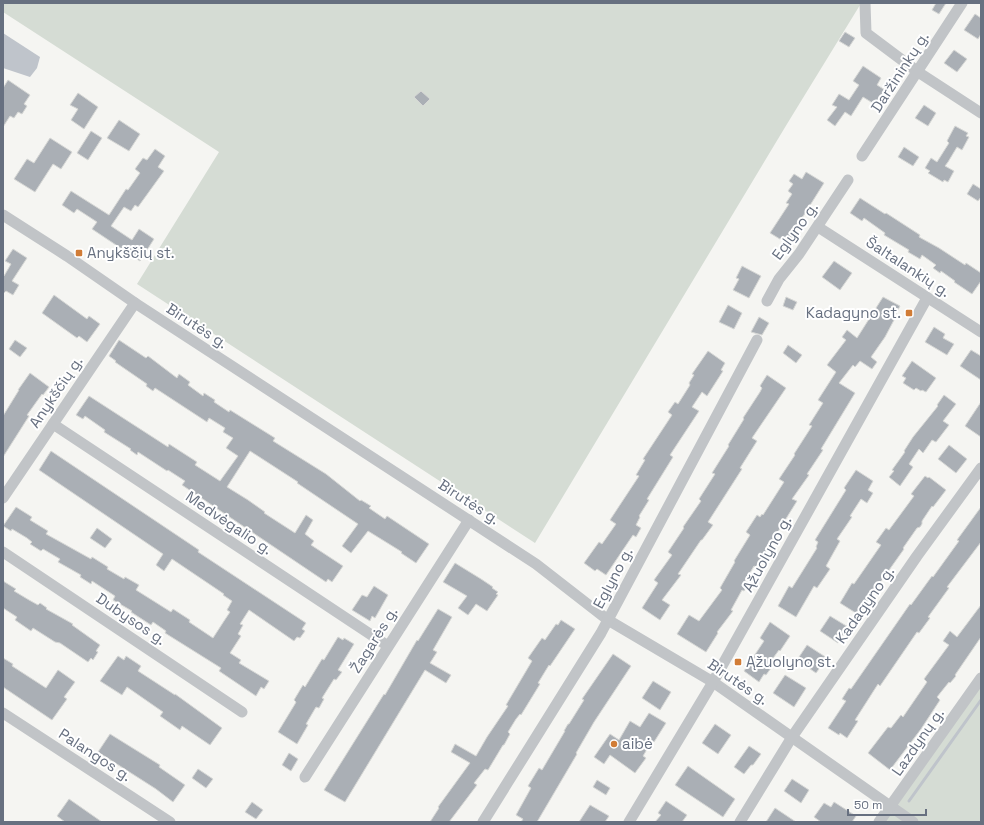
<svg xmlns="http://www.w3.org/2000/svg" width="984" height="825" font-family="'Space Grotesk',sans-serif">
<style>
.green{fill:#d5dcd4}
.water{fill:#bfc4cb}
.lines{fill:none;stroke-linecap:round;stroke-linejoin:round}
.stream{stroke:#bfc4cb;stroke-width:3}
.building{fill:#aaafb5;stroke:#d6d7d5}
.minor{stroke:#c1c4c7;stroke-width:11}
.poi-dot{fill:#d17c36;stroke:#fff;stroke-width:1.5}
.labels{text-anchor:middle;stroke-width:4;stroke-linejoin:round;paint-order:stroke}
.street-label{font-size:15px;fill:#677080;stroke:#fff}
.poi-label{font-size:15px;fill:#677080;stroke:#fff;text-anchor:start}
</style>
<rect width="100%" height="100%" fill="#f5f5f2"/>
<g class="green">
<polygon points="3,3 859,3 860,5 787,124 535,543 137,284 219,152 3,12"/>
<polygon points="981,681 981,822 879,822"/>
</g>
<polygon class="water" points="3,33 40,57 37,68 30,77 3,68"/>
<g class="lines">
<polyline class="stream" points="909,801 981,700"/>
</g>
<g class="building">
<polygon points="936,3 946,3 939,14 932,10"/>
<polygon points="975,14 981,18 981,34 978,39 964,30"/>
<polygon points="845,32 855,38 849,47 839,41"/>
<polygon points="954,50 967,59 957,72 944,63"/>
<polygon points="863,66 881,78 877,85 885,90 876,105 863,97 851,116 845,112 835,126 827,120 837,107 832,105 839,94 849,100 859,85 853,81"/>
<polygon points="8,80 30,95 24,104 27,106 22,114 18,112 14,118 10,116 3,127 3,88"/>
<polygon points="421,91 430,99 423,106 414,97"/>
<polygon points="78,93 98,107 84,129 71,120 78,109 70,105"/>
<polygon points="924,105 936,113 928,126 915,118"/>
<polygon points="119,120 140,134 129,151 107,138"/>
<polygon points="955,126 968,133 966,136 969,137 962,150 957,147 948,162 945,166 954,171 948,182 944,180 943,182 928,173 930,171 925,168 931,158 937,162 949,143 947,141"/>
<polygon points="91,131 102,138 88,160 77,153"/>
<polygon points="50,138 72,152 61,169 53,164 35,192 14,179 27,159 34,163"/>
<polygon points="904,147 919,157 913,166 898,157"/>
<polygon points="155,149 165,156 158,167 164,171 138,207 135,205 131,211 124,207 111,226 132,240 139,229 154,239 140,261 92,229 97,222 77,209 74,213 62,205 71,191 109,215 126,189 128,190 140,173 135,169 143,158 147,160"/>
<polygon points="806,172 824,183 797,226 799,227 788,244 770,233 789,204 786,203 792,194 788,191 793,184 789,181 794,174 802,179"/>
<polygon points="973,184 981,189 981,197 978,201 967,194"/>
<polygon points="860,198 885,214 886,213 920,235 919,237 939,248 965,265 966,263 981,273 981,281 972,294 954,282 955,281 941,271 940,273 933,268 936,265 922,255 920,259 908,252 909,250 884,235 885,233 864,218 862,221 850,213"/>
<polygon points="13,249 27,258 12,281 19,285 13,295 6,291 3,294 3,275 4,276 11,264 5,261"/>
<polygon points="834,261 852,273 840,290 822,277"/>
<polygon points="742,266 761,276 749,298 733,290 739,279 736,278"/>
<polygon points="54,295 87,319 89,316 100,324 87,342 79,336 77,338 42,313"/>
<polygon points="786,297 797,302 793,310 783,306"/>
<polygon points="883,297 900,306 893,319 894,320 885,337 871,357 877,362 872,369 860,361 855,367 853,365 839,383 855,393 821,449 823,450 807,474 809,475 792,499 797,501 756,567 754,566 745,581 749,583 744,591 742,590 731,610 733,611 717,632 718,633 706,652 677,634 689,615 699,621 722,590 720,588 735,562 734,561 750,535 746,532 757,515 760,517 762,514 763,515 784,482 779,479 795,455 794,454 812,426 809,425 823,403 818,400 836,372 827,365 846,340 842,337 847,330 857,338"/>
<polygon points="728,305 742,313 734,329 719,322"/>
<polygon points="759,317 769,323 762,335 751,332"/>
<polygon points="934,327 945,334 943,338 954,344 947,355 925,342"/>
<polygon points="15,340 27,348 20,357 9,349"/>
<polygon points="119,340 146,358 148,356 177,378 179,374 190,382 188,385 203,396 204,393 215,400 214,402 229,412 230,410 275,438 273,441 326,474 360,501 361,500 371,506 369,508 385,519 387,516 429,544 416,563 401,553 402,552 368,531 351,553 342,546 358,524 297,483 298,482 250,451 227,487 248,500 265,512 264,513 295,533 306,515 313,520 305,534 314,541 311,545 343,566 332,582 328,579 326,582 182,485 185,481 168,470 167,471 138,452 137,455 130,450 131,449 104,432 105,430 85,416 83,419 76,415 89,396 168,447 169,444 197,462 195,465 220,481 238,456 226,448 233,438 223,432 225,428 209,418 207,422 155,388 153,391 146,386 147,384 115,362 116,361 109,356"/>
<polygon points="788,345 802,355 796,363 783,353"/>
<polygon points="971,350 981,356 981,380 960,366"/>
<polygon points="708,351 725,363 721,370 723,371 707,396 702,392 692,407 699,411 670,455 673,457 647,499 649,500 639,516 640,517 636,525 641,528 636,537 633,535 606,575 597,569 595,571 584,563 599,542 602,544 616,524 610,520 639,476 636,475 645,460 643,459 672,415 668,412 675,402 678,404 690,385 689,383 694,375 692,374"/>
<polygon points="912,361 936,378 926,392 922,390 921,391 916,388 914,390 903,383 906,378 902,376"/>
<polygon points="30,373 49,387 43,395 42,394 27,415 29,416 3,457 3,416 19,390 18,390"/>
<polygon points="767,375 786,388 752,438 757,441 740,468 742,469 708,522 713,525 702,540 701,540 678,574 681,575 662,600 670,605 660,620 642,608 658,583 654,580 672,555 668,552 684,528 683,527 701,501 699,499 715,474 712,473 729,446 728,445 744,419 743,418 760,392 762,388 760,386"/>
<polygon points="944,395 956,404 943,421 949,425 936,442 932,440 923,453 919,449 909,464 913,467 900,486 889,477 894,471 892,470 905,452 904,451 913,437 938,406 937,405"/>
<polygon points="981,402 981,437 965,426"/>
<polygon points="949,445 967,459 956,473 938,459"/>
<polygon points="51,451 199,550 198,552 306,623 302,629 305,631 300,638 297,637 294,641 249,610 240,624 243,625 238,634 241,636 230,653 241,660 239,663 269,681 264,689 261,687 256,696 219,671 221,668 165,633 166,631 153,622 151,625 131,612 132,611 113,600 115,596 92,581 91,584 80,577 81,575 58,562 60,559 43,549 41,551 30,544 32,542 27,538 12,529 11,531 3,526 16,507 32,517 30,520 48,531 46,534 91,559 92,557 108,567 107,569 124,579 125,577 139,585 136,590 171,612 173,609 190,620 189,622 213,638 224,621 230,612 227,610 232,601 223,595 224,594 172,559 164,571 156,565 163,554 39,470"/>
<polygon points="856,470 873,481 868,490 873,493 867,503 861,499 850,516 852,517 837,539 840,541 826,566 830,569 817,588 814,586 796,617 778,606 789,586 792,588 817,548 816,547 818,542 815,540 846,490 844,488"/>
<polygon points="925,476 928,478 929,477 946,490 933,507 932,506 922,521 922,524 920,527 917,528 903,548 904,549 877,587 859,615 840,603 852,583 854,584 881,545 876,542 886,528 889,530 914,496 911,494"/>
<polygon points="981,507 981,542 947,587 949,588 928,617 930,618 919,633 917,632 880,686 878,684 855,720 858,721 847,738 840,733 839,735 828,728 846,701 842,699 849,688 851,689 910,604 911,605 932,576 933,577 959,541 957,540"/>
<polygon points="97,528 112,539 105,548 90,538"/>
<polygon points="455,563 481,579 493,587 492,588 498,592 496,594 498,595 487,611 476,604 468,615 458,608 467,596 443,582"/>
<polygon points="3,581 16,589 14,591 29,600 38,605 40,603 47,608 46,609 73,624 72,625 100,645 96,651 98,652 93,660 91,658 88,662 60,643 55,642 33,628 31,631 15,620 17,617 3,608"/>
<polygon points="374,586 388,595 375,618 372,616 370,621 352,610 362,595 367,597"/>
<polygon points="981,605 981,637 955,675 956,676 950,683 949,682 937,697 940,700 921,729 890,770 868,753 888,727 891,728 901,715 903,717 927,682 924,679 949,645 943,641 950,631 957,637"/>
<polygon points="438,609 452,617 433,650 437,652 430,663 451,675 446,683 425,670 345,802 324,790 384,694 385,695 417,640 418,641"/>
<polygon points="830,616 848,627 838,643 820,631"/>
<polygon points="561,620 575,629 550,666 549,665 538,683 540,684 521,715 520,714 516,719 508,732 510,734 504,745 503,745 488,770 485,769 474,783 477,785 449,822 430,822 439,808 438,807 470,763 451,752 455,744 476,756 487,737 508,706 506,705 532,661 528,658 542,638 545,640 556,624 558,625"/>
<polygon points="770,622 790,636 780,651 779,650 768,665 771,668 766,675 764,674 759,682 744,671 764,641 760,638"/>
<polygon points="338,637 343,640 344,638 354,644 338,670 342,672 336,680 334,679 322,698 324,699 319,708 316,707 306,724 308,725 297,744 278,732 295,704 296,702 294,700 303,685 305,687 322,659 324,660"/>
<polygon points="807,645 827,658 816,673 797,660"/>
<polygon points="613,654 631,666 594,722 576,753 577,754 537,822 521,822 523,819 516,815 531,788 528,786 539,768 542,770 565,731 564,731 568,724 569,724 584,700 582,699"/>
<polygon points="118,656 124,660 126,656 141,666 138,671 175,695 175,694 222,728 210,745 182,726 180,730 160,716 163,712 127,687 122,695 100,681"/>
<polygon points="3,658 13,664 12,666 46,688 58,670 75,682 64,697 67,699 52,720 3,687"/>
<polygon points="785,675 806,688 794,707 773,693"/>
<polygon points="653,681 671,692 660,710 642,698"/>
<polygon points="649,713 666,723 654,742 652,741 643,756 646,758 635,773 610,755 604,764 594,757 610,734 619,740 630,721 640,727"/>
<polygon points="715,724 731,735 718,754 702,743"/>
<polygon points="110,734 160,765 159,767 185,785 173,802 156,789 98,752"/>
<polygon points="749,746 761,754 753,765 751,765 744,774 734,767"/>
<polygon points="289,753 298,759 291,771 282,765"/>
<polygon points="688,766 735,799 723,817 675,785"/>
<polygon points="198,769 213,779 206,788 192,778"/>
<polygon points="792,779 809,790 801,803 784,791"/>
<polygon points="597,780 610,788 606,795 593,787"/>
<polygon points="69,799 102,822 65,822 57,816"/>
<polygon points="666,801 687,815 682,822 655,822 661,815 658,813"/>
<polygon points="252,802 263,810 256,819 245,812"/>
<polygon points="834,802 856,816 852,822 821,822 814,817 824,803 831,807"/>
<polygon points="590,805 609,816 605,822 579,822"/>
<polygon points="775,808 796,822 766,822"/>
</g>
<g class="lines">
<g class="minor">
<polyline points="865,3 866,33 918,72 981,113"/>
<polyline points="862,156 962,3"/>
<polyline points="3,215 67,256 135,303 536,564 608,620 713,682 913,822"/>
<polyline points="818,227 981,332"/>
<polyline points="767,301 779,279 799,254 848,180"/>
<polyline points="53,424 388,646"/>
<polyline points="3,498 135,303"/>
<polyline points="3,552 242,712"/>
<polyline points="3,713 170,822"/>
<polyline points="305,777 469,520"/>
<polyline points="483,822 601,633 757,340"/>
<polyline points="629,822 713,682 927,298"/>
<polyline points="740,822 792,737 917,556 981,468"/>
<polyline points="879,822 981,678"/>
</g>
</g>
<g class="poi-dot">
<rect x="75" y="249" width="8" height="8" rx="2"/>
<rect x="905" y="309" width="8" height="8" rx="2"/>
<rect x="734" y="658" width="8" height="8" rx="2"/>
<circle cx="614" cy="744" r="4"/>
</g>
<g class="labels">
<g class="street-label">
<text transform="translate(900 72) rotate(-57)" y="5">Daržininkų g.</text>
<text transform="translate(795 231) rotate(-54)" y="5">Eglyno g.</text>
<text transform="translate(908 267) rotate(33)" y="5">Šaltalankių g.</text>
<text transform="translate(197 326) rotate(33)" y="5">Birutės g.</text>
<text transform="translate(56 392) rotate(-56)" y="5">Anykščių g.</text>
<text transform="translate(469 502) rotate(33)" y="5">Birutės g.</text>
<text transform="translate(229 523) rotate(34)" y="5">Medvėgalio g.</text>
<text transform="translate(767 554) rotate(-61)" y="5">Ąžuolyno g.</text>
<text transform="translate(613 578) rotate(-62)" y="5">Eglyno g.</text>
<text transform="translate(865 605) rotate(-55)" y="5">Kadagyno g.</text>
<text transform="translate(131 619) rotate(34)" y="5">Dubysos g.</text>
<text transform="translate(374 640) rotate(-58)" y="5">Žagarės g.</text>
<text transform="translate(738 682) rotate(34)" y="5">Birutės g.</text>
<text transform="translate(918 742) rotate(-55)" y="5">Lazdynų g.</text>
<text transform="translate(95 755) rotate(33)" y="5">Palangos g.</text>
</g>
<g class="poi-label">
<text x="87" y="258">Anykščių st.</text>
<text x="901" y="318" text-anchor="end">Kadagyno st.</text>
<text x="746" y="667">Ąžuolyno st.</text>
<text x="622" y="749">aibė</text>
</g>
</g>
<rect width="984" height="825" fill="none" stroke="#677080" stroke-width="8"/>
<path d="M848 809v6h78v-6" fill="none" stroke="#677080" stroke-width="2"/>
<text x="854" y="809" font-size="12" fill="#677080" stroke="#ffffff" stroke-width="3" paint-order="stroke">50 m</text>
</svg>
